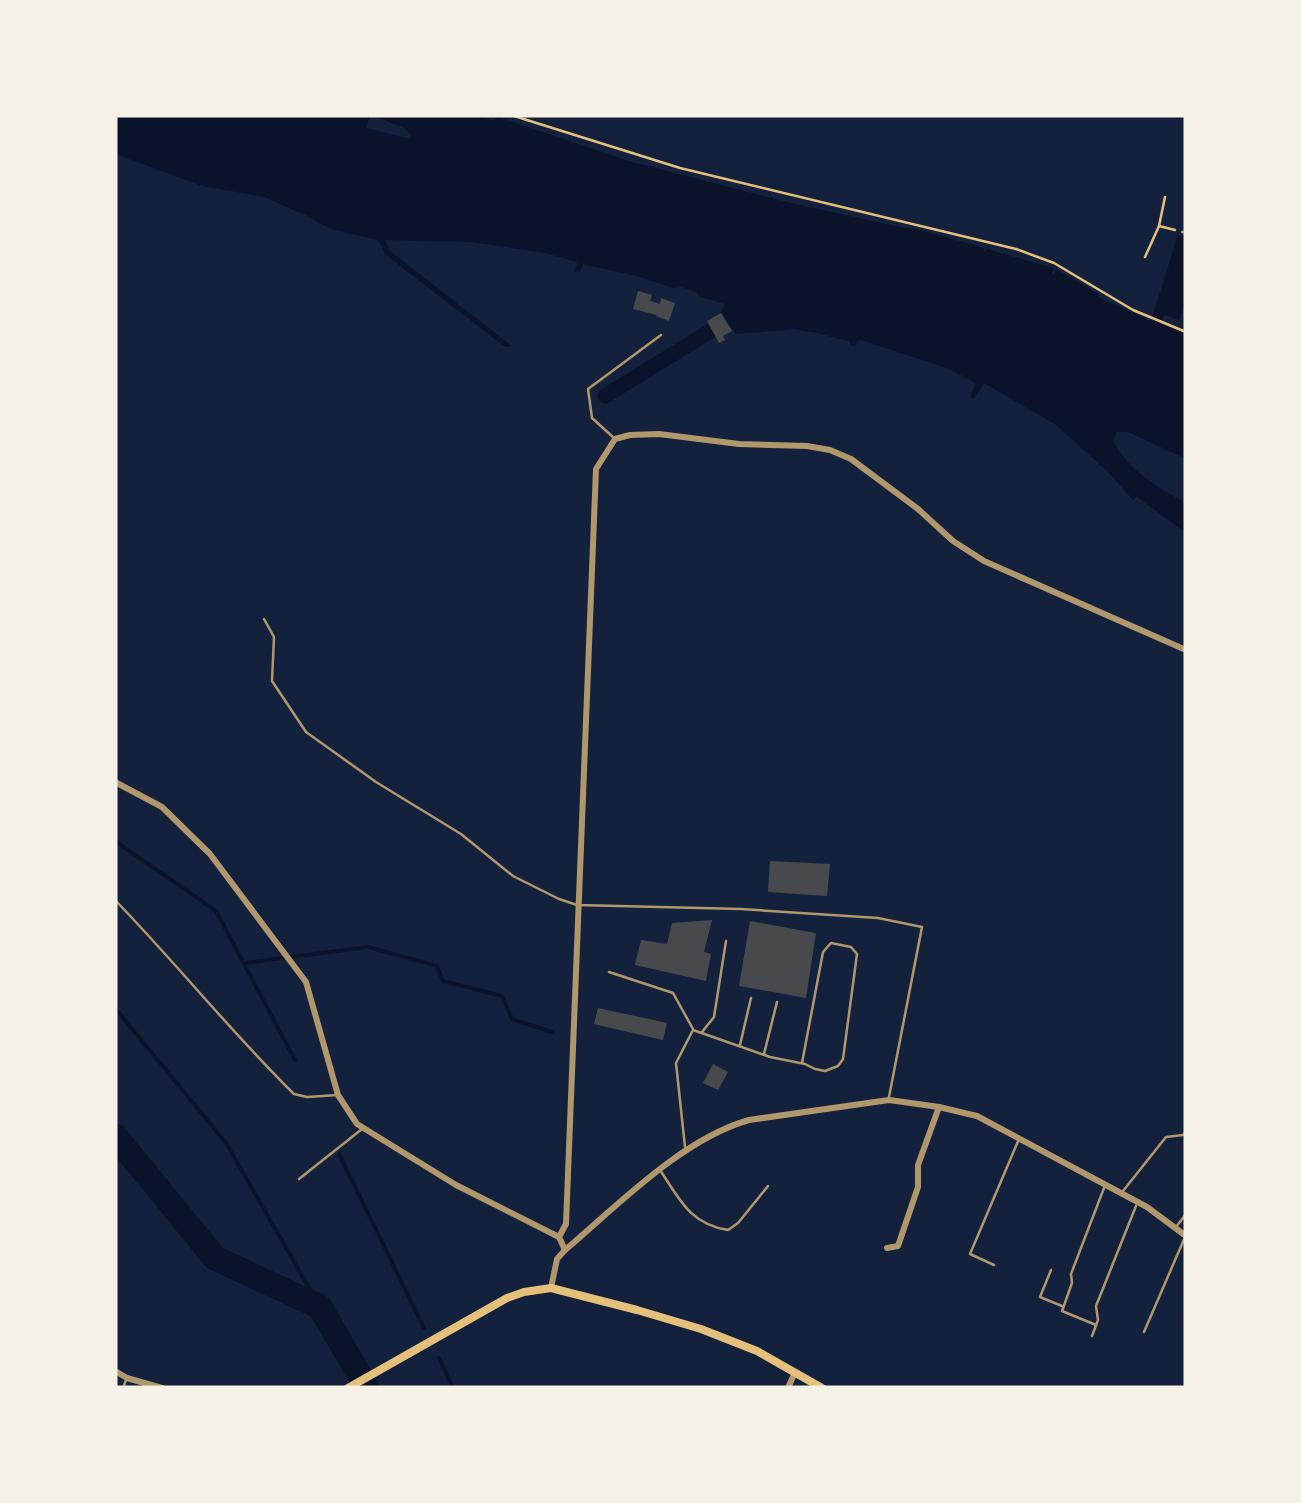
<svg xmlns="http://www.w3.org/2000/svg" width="1301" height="1503" font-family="Overpass,sans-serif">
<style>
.water{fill:#0b132b}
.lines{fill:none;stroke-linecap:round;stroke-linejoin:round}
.stream{stroke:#0b132b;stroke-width:4}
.canal{stroke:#0b132b;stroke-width:15}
.river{stroke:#0b132b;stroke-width:25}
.building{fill:#48494c}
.path{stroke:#e5c07b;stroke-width:2.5}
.service{stroke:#b1986c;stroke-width:2.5}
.minor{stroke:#b1986c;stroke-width:6}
.secondary{stroke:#e5c07b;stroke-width:8}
</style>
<rect width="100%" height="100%" fill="#14213d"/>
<path class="water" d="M 115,115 L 370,115 L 366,128 L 410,139 L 411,135 L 404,128 L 372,115 L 477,115 L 492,120 L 498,117 L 632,162 L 787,202 L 895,226 L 920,230 L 984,248 L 984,252 L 987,249 L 1053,268 L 1052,274 L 1054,274 L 1056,269 L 1098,294 L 1098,297 L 1151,321 L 1178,235 L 1186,237 L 1186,296 L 1180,320 L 1164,315 L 1161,324 L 1186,334 L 1186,459 L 1128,432 L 1117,432 L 1113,441 C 1127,469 1159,488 1186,503 L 1186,533 L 1137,497 L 1133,500 L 1107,471 L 1056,425 L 984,383 L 974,399 L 970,397 L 976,383 L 949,369 L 861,340 L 857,341 L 855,346 L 850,345 L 850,341 C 836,340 824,333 811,332 C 806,331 801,331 796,329 L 736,334 L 721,313 L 725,304 L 700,297 L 696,292 L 682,287 L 673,288 L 640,277 L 583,264 L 580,272 L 575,271 L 577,262 L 545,253 L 471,242 L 385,240 L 390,251 L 512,346 L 505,347 L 386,255 L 378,240 L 331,229 L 305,215 L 264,197 L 202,186 L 115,154 Z"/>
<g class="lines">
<g class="stream">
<polyline points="115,841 216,911 295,1060"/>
<polyline points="245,963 368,947 437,966 443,981 502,996 512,1019 552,1032"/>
<polyline points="115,1008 226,1143 320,1307"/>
<polyline points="339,1154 424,1328"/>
<polyline points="439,1358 453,1388"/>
</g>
<polyline class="canal" points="605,396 709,332"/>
<polyline class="river" points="115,1136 215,1258 320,1307 367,1388"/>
</g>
<g class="building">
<polygon points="638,291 652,295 650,301 660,304 661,298 675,303 669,321 656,316 657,315 633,309"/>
<polygon points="721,313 732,331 723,336 725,340 719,343 707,321"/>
<polygon points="770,861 830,864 827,896 768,892"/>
<polygon points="712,920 704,952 711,954 706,981 635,965 641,940 667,944 672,923"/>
<polygon points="750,921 816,933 806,998 739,986"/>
<polygon points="598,1008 667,1023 663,1040 594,1024"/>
<polygon points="713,1064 728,1072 718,1090 703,1083"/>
</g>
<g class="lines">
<g class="path">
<polyline points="511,115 680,168 1016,249 1054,263 1133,310 1186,332"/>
<polyline points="1159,226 1175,230"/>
<polyline points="1145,257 1159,226 1165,197"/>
</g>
<g class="service">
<polyline points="1182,232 1186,232"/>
<polyline points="614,438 592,418 588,389 661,335"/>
<polyline points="264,619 274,637 272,681 306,732 376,782 461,834 513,876 559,899 577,905 741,909 878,918 922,927 889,1097"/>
<path d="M 115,900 C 176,963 231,1032 294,1094 L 307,1097 L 338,1095"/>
<polyline points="609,972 673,993 693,1029"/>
<polyline points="702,1032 714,1017 726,941"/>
<polyline points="740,1045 751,998"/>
<polyline points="764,1054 777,1002"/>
<polyline points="685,1147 676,1063 693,1030 770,1057 805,1064 815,1069 825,1071 838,1066 843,1059 857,954 851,947 831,943 823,952 802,1063"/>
<path d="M 660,1170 C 680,1200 690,1224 728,1230 L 738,1223 L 768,1186"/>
<polyline points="299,1179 362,1129"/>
<polyline points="1123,1191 1166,1137 1183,1135 1186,1132"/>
<polyline points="1176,1227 1186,1214"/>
<polyline points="994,1265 970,1254 1019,1139"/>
<polyline points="1051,1270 1040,1297 1062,1306"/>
<polyline points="1096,1325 1062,1311 1072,1283 1071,1274 1104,1188"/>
<polyline points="1144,1332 1185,1237"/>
<polyline points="1092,1336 1098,1320 1096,1306 1136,1206"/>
<polyline points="123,1388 126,1380"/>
</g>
<g class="minor">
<polyline points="115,782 162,807 210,854 306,982 338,1095 357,1124 456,1185 559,1237"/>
<polyline points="887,1248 898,1246 918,1187 918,1165 939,1107"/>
<polyline points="565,1250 559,1237 566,1224 596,469 615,439 630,435 659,434 739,444 807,446 830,450 851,459 918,509 953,541 984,561 1186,650"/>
<path d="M 551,1288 L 557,1259 L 565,1250 C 618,1205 682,1139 749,1120 L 889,1100 L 939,1107 L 977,1116 L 1147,1207 L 1186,1236"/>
<polyline points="115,1371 127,1378 162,1388"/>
<polyline points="788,1388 795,1372"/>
</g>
<polyline class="secondary" points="348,1388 507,1298 524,1292 551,1288 637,1310 701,1329 757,1351 822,1388"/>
</g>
<rect width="1301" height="1503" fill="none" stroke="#f6f1e7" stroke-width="235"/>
</svg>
